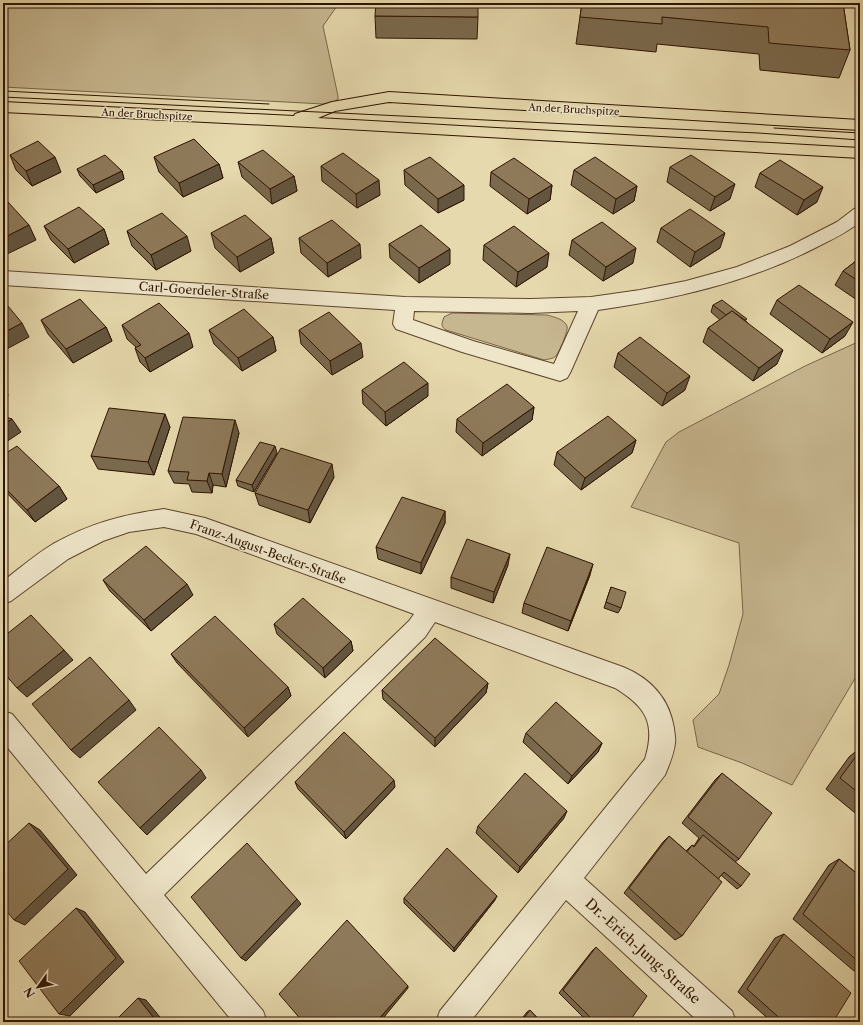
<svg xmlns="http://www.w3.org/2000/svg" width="863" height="1025" font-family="'Libre Caslon Text',serif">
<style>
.green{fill:#c7b790;stroke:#7a6548}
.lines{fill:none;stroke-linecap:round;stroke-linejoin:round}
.minor-casing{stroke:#5c442b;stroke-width:2}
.major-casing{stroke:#2e1300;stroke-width:2}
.minor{fill:#efe6ca;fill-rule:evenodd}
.major{fill:#e6d9ad;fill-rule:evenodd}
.tram{stroke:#2e1300;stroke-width:1}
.wall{fill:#7a694d;stroke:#2e1300}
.shaded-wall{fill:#63553f;stroke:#2e1300}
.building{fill:#8e7a5a;stroke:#2e1300}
.labels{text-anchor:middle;stroke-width:3;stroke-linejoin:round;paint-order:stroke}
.far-street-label{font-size:10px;fill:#2e1300;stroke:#efe6ca}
.street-label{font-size:12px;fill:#2e1300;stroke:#efe6ca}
.near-street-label{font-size:14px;fill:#2e1300;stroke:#efe6ca}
</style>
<rect width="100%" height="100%" fill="#e6d9ad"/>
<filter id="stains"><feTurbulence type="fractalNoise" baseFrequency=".005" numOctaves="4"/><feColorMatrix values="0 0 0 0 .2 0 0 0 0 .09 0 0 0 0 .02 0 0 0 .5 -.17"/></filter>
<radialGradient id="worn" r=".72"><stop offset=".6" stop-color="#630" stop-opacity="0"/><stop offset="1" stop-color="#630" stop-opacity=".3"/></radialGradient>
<g class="green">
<polygon points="3,3 339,3 323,26 338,96 338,99 334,102 323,104 3,87"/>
<path d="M 452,313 L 547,315 C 554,317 564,319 567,326 C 569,330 559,352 556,356 C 553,359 548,359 544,360 L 446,330 C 440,326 442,323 444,317 Z"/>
<polygon points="860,341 860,670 792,785 742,763 698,747 693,720 719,694 729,665 743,614 739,543 631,507 666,442 679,432 805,366"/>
</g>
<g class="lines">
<g class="minor-casing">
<g id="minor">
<path d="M 860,207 L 860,222 C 846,233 831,240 815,248 C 747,283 673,299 598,310 L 570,373 L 567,378 L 560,381 L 462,352 L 396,329 L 393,324 L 395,310 L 3,285 L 3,271 L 405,297 L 531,299 L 591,297 L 640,290 L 686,281 L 737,267 L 790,246 L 837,222 L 854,209 ZM 414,311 L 531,313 L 578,311 L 554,364 L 473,341 L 413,320 Z"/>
<path d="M 164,509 L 205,518 L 623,667 C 650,678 669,698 674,728 C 674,732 676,738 675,743 C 674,754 669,765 665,775 L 584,878 L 732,1011 L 736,1022 L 699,1022 L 566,900 L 470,1022 L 436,1022 L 440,1011 L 645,759 C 656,723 646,707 615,688 L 435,622 L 425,637 L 164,895 L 263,1011 L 267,1022 L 233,1022 L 3,742 L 3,711 L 12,714 L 146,874 L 409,621 L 414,614 L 196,534 L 164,527 L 129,532 L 103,541 L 68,559 L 11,601 L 3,604 L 3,581 C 19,569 36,554 53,544 C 91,523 121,515 164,509 Z"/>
</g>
</g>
<g class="major-casing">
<polygon id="major" points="389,92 860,120 860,130 389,102 335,111 318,118 860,148 860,158 328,128 3,112 3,102 294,116 295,114 332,102"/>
</g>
<use href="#minor" class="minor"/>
<use href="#major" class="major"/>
<g class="tram">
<polyline points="3,91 269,104"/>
<polyline points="3,97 758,133 860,140"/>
<polyline points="774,128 860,133"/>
</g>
</g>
<g class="wall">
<polygon points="582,3 843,3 850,50 839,78 760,70 759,54 657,44 656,52 576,44"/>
<polygon points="375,16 478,17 477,39 376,38"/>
<polygon points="10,155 61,172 32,186 16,170"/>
<polygon points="154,157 219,164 223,178 183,197 159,172"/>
<polygon points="238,162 294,176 297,191 272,204 242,177"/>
<polygon points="321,166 380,195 357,208 322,181"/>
<polygon points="670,167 730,199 710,211 667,182"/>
<polygon points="77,169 122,171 124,179 96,193 80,176"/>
<polygon points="404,170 464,200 438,213 405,185"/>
<polygon points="574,170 637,186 634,201 613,214 571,185"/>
<polygon points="491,172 552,185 550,200 527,214 490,186"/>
<polygon points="760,173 817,202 797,215 755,187"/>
<polygon points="44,226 104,229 109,244 74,263 51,240"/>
<polygon points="661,228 720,248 690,267 657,242"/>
<polygon points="127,231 191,251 156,270 132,246"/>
<polygon points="211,233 271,238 274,253 240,272 215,248"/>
<polygon points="299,238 361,258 328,277 301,253"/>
<polygon points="572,240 633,263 603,281 569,255"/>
<polygon points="389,244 450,264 419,283 390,258"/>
<polygon points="484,245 547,267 516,287 483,260"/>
<polygon points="860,258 860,302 835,285 843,271"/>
<polygon points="777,300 845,336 822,353 770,314"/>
<polygon points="713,305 746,321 777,364 753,381 703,342 708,328 720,320 711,312"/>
<polygon points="41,320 106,327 112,341 73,363 48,334"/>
<polygon points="122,325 193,347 150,372 140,362 135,348 136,347 127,339"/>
<polygon points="209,330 273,337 276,351 242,371 214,344"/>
<polygon points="299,330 363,357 332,375 301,344"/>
<polygon points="618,353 685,390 662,406 614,367"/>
<polygon points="362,390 428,396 386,426 363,404"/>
<polygon points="534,407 532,420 482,456 456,432 457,419"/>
<polygon points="170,427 154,475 98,469 91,456"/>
<polygon points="239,433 226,487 213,485 212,493 192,492 189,484 174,483 168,471"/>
<polygon points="636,440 632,453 581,490 554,465 557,452"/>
<polygon points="277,453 254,492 238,486 236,480"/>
<polygon points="3,455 59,486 67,499 35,522 3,489"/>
<polygon points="334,477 310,523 259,505 255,493"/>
<polygon points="445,511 445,523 421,574 378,559 376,547"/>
<polygon points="508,565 493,603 451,588 451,577"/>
<polygon points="590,575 568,631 522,613 524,603"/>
<polygon points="103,580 193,595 151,631 110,591"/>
<polygon points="611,587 621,608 618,613 604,608"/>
<polygon points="274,624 351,641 353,651 325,678 277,634"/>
<polygon points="171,654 288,687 291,696 248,737 177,663"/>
<polygon points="488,683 486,693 435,747 383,699 382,690"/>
<polygon points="526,733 602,743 598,752 568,784 523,742"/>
<polygon points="860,748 860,817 826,789 849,757"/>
<polygon points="722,773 739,859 735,862 741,886 737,889 721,875 682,936 675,940 624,893 663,842 669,836 686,851 692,845 694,846 699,838 682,823 715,780"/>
<polygon points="295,782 395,787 346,839 298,789"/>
<polygon points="564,818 518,873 476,833 478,826"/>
<polygon points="839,859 860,876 860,969 854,971 793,919 829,865"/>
<polygon points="404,898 495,900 454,952 404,903"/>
<polygon points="784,934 833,1022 772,1022 738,992 775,938"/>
<polygon points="596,947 629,1022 588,1022 559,993 592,951"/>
<polygon points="530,1010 541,1022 519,1022 527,1012"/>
</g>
<g class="shaded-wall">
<polygon points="55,157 61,172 32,186 26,171"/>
<polygon points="219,164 223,178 183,197 179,183"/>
<polygon points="122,171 124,179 96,193 93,185"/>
<polygon points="294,176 297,191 272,204 270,189"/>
<polygon points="379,180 380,195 357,208 356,194"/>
<polygon points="735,184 730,199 710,211 715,197"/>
<polygon points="464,185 464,200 438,213 438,199"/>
<polygon points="552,185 550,200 527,214 529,199"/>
<polygon points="637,186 634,201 613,214 616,199"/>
<polygon points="823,187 817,202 797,215 804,200"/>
<polygon points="29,225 36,240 3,256 3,238"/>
<polygon points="104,229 109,244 74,263 68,249"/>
<polygon points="725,233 720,248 690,267 695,252"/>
<polygon points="187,236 191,251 156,270 151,255"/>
<polygon points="271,238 274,253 240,272 237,257"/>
<polygon points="360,244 361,258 328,277 327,263"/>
<polygon points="636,248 633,263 603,281 606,267"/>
<polygon points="450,249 450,264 419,283 419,268"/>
<polygon points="549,253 547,267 516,287 518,272"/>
<polygon points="853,322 845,336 822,353 830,339"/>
<polygon points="22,323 29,337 3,351 3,333"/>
<polygon points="106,327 112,341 73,363 66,349"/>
<polygon points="189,333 193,347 150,372 145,358"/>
<polygon points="273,337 276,351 242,371 238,358"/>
<polygon points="361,343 363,357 332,375 330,361"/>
<polygon points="783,350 777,364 753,381 759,368"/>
<polygon points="690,376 685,390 662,406 667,393"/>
<polygon points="428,383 428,396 386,426 385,412"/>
<polygon points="3,386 8,395 3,417"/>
<polygon points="534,407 532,420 482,456 483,443"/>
<polygon points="165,414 170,427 154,475 148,462"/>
<polygon points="12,419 21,432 3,444 3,425"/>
<polygon points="235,420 239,433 226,487 222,474"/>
<polygon points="636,440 632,453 581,490 585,478"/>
<polygon points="275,446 277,453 254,492 252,485"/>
<polygon points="332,464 334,477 310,523 308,510"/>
<polygon points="209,473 213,485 212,493 207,481"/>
<polygon points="59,486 67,499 35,522 27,510"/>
<polygon points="445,511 445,523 421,574 421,563"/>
<polygon points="510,554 508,565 493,603 494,592"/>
<polygon points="593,564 590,575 568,631 571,621"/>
<polygon points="187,584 193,595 151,631 144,620"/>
<polygon points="351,641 353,651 325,678 323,668"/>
<polygon points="64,650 73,660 27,697 17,688"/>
<polygon points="488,683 486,693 435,747 435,738"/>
<polygon points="288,687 291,696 248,737 244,728"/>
<polygon points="129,700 136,710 80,758 71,750"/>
<polygon points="602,743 598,752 568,784 572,776"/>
<polygon points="201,770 206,778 147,835 140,828"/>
<polygon points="394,780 395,787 346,839 344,832"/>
<polygon points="567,811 564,818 518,873 520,867"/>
<polygon points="29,823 40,830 77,875 25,925 14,920"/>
<polygon points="497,896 495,900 454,952 454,948"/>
<polygon points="297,899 301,904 246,961 241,958"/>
<polygon points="76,908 85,912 124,962 70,1016 59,1014"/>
<polygon points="408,986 408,988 380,1022 376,1022"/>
<polygon points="138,998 146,1000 164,1022 157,1022"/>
</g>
<g class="building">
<polygon points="376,3 478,3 478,17 375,16"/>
<polygon points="582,3 843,3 850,50 769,43 768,27 662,17 662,24 580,17"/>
<polygon points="194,139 219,164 179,183 154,157"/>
<polygon points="38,141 55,157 26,171 10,155"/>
<polygon points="263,150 294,176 270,189 238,162"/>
<polygon points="343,153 379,180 356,194 321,166"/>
<polygon points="105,155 122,171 93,185 77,169"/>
<polygon points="691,155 735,184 715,197 670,167"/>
<polygon points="430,157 464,185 438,199 404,170"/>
<polygon points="595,157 637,186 616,199 574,170"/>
<polygon points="514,158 552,185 529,199 491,172"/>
<polygon points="780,160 823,187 804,200 760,173"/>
<polygon points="8,202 29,225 3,238 3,204"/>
<polygon points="79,207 104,229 68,249 44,226"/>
<polygon points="690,209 725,233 695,252 661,228"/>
<polygon points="162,213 187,236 151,255 127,231"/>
<polygon points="245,215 271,238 237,257 211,233"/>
<polygon points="332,220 360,244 327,263 299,238"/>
<polygon points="602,222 636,248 606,267 572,240"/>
<polygon points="421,225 450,249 419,268 389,244"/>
<polygon points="514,226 549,253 518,272 484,245"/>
<polygon points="860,258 860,282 843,271"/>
<polygon points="799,285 853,322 830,339 777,300"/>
<polygon points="80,299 106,327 66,349 41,320"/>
<polygon points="3,300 22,323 3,333"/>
<polygon points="722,300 747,319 745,320 732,311 726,315 713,305"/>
<polygon points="159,303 189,333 145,358 135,348 141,345 122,325"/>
<polygon points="244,309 273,337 238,358 209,330"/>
<polygon points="732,311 783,350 759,368 708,328"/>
<polygon points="329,312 361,343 330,361 299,330"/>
<polygon points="640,337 690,376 667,393 618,353"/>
<polygon points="404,362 428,383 385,412 362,390"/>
<polygon points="507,384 534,407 483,443 457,419"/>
<polygon points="109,408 165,414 148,462 91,456"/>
<polygon points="3,416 12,419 3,425"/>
<polygon points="608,416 636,440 585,478 557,452"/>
<polygon points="183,417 235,420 222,474 209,473 207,481 187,480 189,472 168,471"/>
<polygon points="260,442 275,446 252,485 236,480"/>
<polygon points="17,446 59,486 27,510 3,486 3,455"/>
<polygon points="281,448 332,464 308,510 255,493"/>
<polygon points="402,497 445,511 421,563 376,547"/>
<polygon points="467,539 510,554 494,592 451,577"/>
<polygon points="146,546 187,584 144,620 103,580"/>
<polygon points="547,547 593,564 571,621 524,603"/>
<polygon points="611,587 626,592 621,608 606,602"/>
<polygon points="303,598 351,641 323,668 274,624"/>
<polygon points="31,615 64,650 17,688 3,672 3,637"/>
<polygon points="215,616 288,687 244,728 171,654"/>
<polygon points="435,638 488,683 435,738 382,690"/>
<polygon points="90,657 129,700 71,750 32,704"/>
<polygon points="556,702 602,743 572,776 526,733"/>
<polygon points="159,727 201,770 140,828 98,782"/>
<polygon points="344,732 394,780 344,832 295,782"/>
<polygon points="860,751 860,794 840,778"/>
<polygon points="525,773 567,811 520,867 478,826"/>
<polygon points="722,773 772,813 739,859 688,817"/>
<polygon points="29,823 68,869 14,920 3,907 3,847"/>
<polygon points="703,835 750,874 741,886 724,872 718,879 687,852 692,845 694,847"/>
<polygon points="669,836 722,882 682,936 629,888"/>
<polygon points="247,843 297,899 241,958 191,897"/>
<polygon points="447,848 497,896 454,948 404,898"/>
<polygon points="839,859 860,876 860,963 803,914"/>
<polygon points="76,908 116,958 59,1014 19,961"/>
<polygon points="347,920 408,986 376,1022 303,1022 279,994"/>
<polygon points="784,934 851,993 833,1022 784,1022 747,989"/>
<polygon points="596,947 647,996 629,1022 595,1022 563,990"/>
<polygon points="138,998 157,1022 114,1022"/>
<polygon points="530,1010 541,1022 521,1022"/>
</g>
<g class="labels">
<g class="far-street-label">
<text transform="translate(574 109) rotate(3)" y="4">An der Bruchspitze</text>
<text transform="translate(147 114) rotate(3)" y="4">An der Bruchspitze</text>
</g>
<g class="street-label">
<text transform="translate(204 291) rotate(4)" y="4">Carl-Goerdeler-Straße</text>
<text transform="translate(268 552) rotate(20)" y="4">Franz-August-Becker-Straße</text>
</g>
<g class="near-street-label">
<text transform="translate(643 951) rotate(42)" y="5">Dr.-Erich-Jung-Straße</text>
</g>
</g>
<rect width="863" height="1025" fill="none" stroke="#e6d9ad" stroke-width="16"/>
<rect x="4" y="4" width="855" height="1017" fill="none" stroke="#2e1300" stroke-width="2"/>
<rect x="8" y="8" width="847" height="1009" fill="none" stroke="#2e1300"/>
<g transform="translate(38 987) rotate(237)" stroke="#efe6ca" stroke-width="3" paint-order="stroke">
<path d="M0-3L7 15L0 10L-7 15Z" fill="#2e1300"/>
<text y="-6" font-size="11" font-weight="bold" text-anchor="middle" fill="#2e1300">N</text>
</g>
<rect width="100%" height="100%" filter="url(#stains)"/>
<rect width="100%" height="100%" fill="url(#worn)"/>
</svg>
